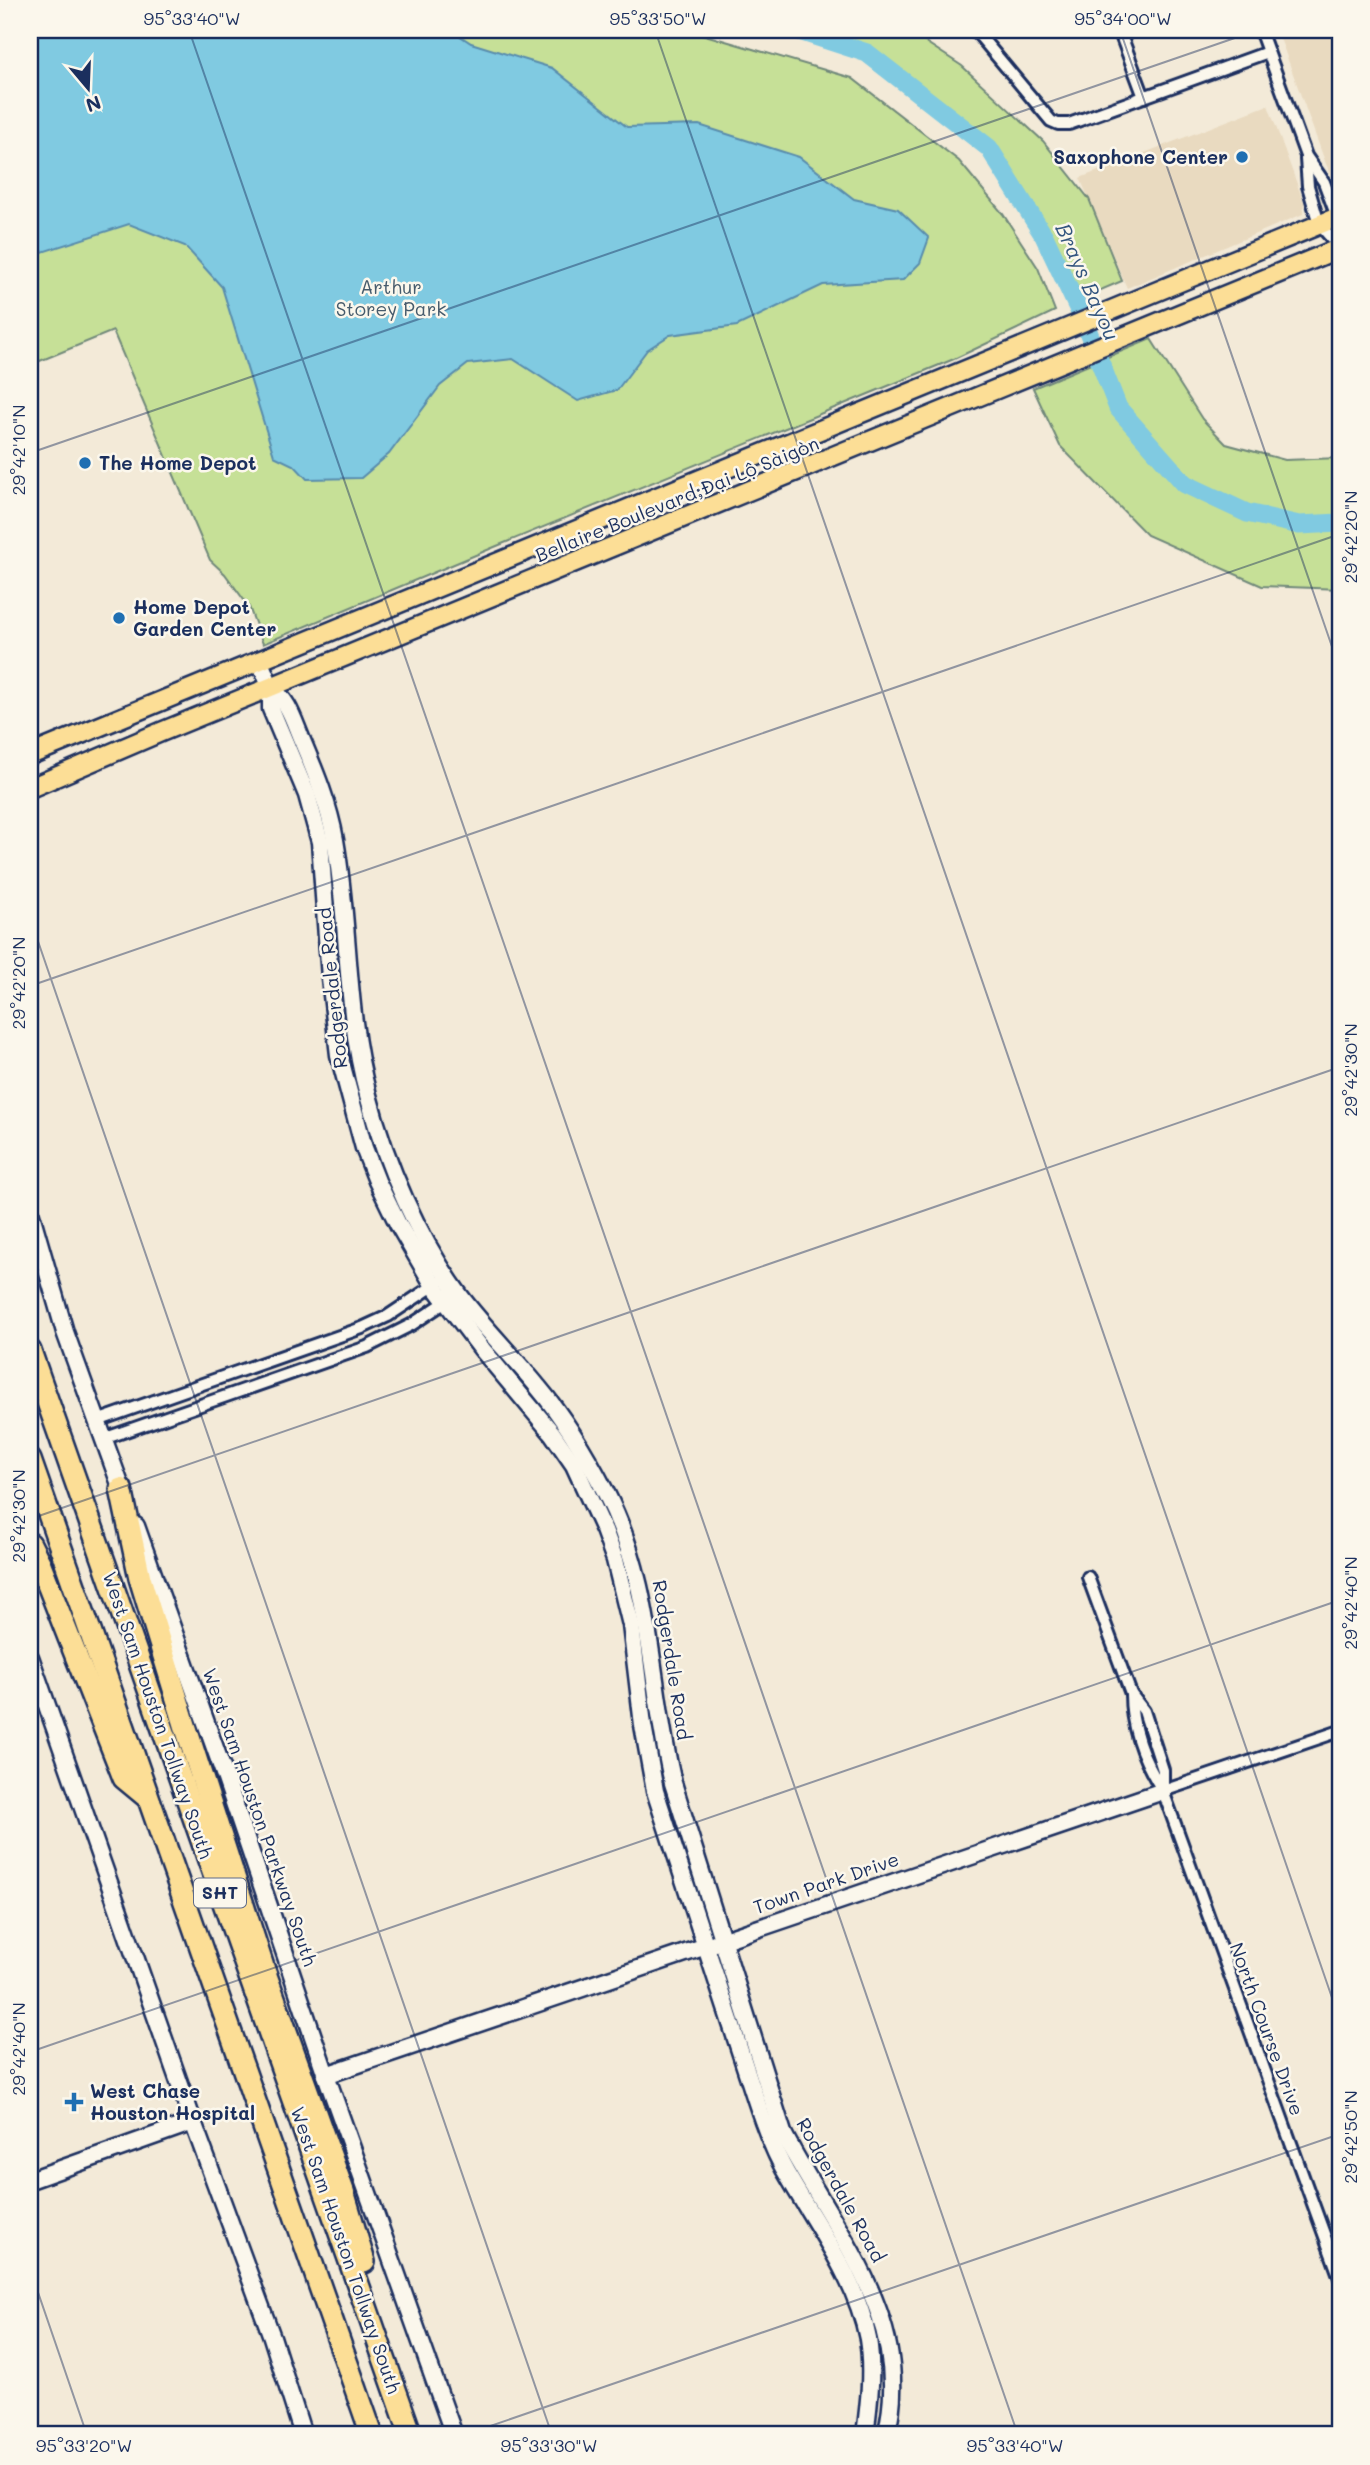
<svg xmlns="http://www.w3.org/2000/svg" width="1370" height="2465" font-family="Mali,sans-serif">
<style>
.built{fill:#e9dac0}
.green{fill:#c6e097;stroke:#70887a;stroke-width:2}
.water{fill:#80cae1;stroke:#588cad;stroke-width:2}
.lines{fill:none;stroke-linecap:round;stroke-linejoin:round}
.river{stroke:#80cae1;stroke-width:19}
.street-casing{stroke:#1b2f5e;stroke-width:16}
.secondary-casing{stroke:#1b2f5e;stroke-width:21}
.primary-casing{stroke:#1b2f5e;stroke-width:23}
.highway-casing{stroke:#1b2f5e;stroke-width:26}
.street{stroke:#fbf7ec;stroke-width:10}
.secondary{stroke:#fbf7ec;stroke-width:16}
.primary{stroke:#fcde96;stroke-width:18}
.highway{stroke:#fcde96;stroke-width:21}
.ticks{fill:none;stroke:#1b2f5e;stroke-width:2;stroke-opacity:0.45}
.poi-dot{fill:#1f6fb2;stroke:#fbf7ec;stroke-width:2.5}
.labels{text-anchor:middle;stroke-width:5;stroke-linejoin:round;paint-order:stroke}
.shield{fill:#fbf7ec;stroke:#5e6b89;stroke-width:2}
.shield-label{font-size:18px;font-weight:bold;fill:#1b2f5e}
.poi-label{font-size:19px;font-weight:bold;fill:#1b2f5e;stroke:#fbf7ec;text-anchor:start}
.park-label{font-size:19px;fill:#465b6c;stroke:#fbf7ec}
.street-label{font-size:19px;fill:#1b2f5e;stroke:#fbf7ec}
.water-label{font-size:21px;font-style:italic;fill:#34567f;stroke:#fbf7ec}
.neatline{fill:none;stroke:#1b2f5e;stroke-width:2.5}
.ticks-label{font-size:18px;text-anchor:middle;fill:#1b2f5e}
</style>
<rect width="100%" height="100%" fill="#f3ead8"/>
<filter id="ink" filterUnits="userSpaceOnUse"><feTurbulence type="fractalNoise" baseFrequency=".0143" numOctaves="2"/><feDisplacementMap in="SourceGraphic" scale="14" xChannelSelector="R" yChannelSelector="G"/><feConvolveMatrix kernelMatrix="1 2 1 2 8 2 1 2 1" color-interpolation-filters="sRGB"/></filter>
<g filter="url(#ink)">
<g class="built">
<polygon points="1277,30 1340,30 1340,193 1326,164"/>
<polygon points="1268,105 1304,203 1303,214 1127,288 1080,178"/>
</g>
<g class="green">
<polygon points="30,30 688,30 852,78 959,161 1003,214 1038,268 1055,311 954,359 497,546 263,644 249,607 225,574 210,560 113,331 30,365"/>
<polygon points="771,30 907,30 962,66 1043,141 1089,199 1122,281 1075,301 1067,277 1030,211 983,153 873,64 819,42"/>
<polygon points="1151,339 1202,419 1226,444 1285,460 1340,458 1340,589 1262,586 1147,535 1060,446 1033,388"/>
</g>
<polygon class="water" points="30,30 451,30 471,43 552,68 627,127 699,125 799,157 854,199 898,209 929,238 920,263 903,280 823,285 737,326 670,335 647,350 617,390 578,401 513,359 468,364 440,386 389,454 361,478 307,479 295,466 274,456 222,287 185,246 129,224 30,256"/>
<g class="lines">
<polyline class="river" points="796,30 867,53 989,148 1044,236 1084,321 1118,408 1185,484 1247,513 1299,525 1340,523"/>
<g class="street-casing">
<g id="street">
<polyline points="975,30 1051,121 1058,124 1069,124 1268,52"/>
<polyline points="1119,30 1144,97"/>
<polyline points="1260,30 1306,156 1324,182 1337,217 1340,248"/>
<polyline points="1306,159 1308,186 1319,224 1340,248"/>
<polyline points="97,1421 362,1328 388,1316 439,1282"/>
<polyline points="103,1439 367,1347 411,1325 450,1299"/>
<polyline points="1088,1577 1131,1694 1144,1711 1163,1770 1163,1790"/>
<path d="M 1131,1694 C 1131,1728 1144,1762 1163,1791 L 1340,2278"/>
<polyline points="1163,1791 1340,1731"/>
</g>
</g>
<g class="secondary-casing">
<g id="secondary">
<path d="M 259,660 L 271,688 L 271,709 L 307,795 L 320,842 L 330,978 L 339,1055 L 364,1148 L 377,1181 L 398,1224 L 434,1286 L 481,1348 L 552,1433 L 574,1465 L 604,1530 L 615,1560 L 631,1625 L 643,1725 L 655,1791 L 757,2103 C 766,2131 776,2157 791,2181 C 820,2231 857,2281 868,2339 C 873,2371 869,2404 865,2435"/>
<path d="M 271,688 C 288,700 293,719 301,738 C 315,771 329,805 335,840 C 350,925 345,1011 368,1095 C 386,1165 418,1238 460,1296 C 484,1328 513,1356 538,1387 C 565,1419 587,1456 606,1493 C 654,1587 649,1684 673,1783 L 783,2133 C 832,2228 916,2321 886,2435"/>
<polyline points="30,1211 65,1332 125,1498"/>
<polyline points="136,1526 226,1779 326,2075 454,2435"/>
<polyline points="30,1657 193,2122 272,2337 303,2435"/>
<polyline points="326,2075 1163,1791"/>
<polyline points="30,2180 193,2122"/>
</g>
</g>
<g class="primary-casing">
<g id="primary">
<polyline points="30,755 1340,216"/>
<polyline points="30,788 161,732 1340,248"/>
</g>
</g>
<g class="highway-casing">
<g id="highway">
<polyline points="30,1351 411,2435"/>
<polyline points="30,1460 372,2435"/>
<polyline points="121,1489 140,1578 185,1725 263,1967 343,2191 364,2262"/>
<polyline points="30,1544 40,1564 124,1778 147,1797"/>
</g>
</g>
<use href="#street" class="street"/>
<use href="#secondary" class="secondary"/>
<use href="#primary" class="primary"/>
<use href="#highway" class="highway"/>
</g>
</g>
<path class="ticks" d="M 189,30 L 1018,2435M 655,30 L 1340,2021M 1120,30 L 1340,670M 30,453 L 1258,30M 30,918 L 552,2435M 30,986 L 1340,534M 30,1519 L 1340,1067M 30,2052 L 1340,1600M 30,2269 L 87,2435M 464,2435 L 1340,2134"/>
<g class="poi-dot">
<circle cx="1242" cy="157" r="7"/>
<circle cx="85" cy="463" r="7"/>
<circle cx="119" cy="618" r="7"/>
<path d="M70.5 2091.5h7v7h7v7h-7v7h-7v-7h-7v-7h7z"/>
</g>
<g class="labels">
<rect class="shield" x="194" y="1878.5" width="52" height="29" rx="5"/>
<g class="shield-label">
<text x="220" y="1899">SHT</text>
</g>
<g class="poi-label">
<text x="1228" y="164" text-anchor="end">Saxophone Center</text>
<text x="99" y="470">The Home Depot</text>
<text x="133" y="614">Home Depot<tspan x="133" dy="22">Garden Center</tspan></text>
<text x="90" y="2098">West Chase<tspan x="90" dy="22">Houston Hospital</tspan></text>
</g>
<g class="park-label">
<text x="391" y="294">Arthur<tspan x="391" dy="22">Storey Park</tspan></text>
</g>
<g class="street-label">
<text transform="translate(677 499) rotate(-22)" y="7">Bellaire Boulevard;Đại Lộ Sàigòn</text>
<text transform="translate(332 988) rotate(-96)" y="7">Rodgerdale Road</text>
<text transform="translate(672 1660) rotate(81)" y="7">Rodgerdale Road</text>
<text transform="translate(158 1715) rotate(71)" y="7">West Sam Houston Tollway South</text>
<text transform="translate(260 1817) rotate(71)" y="7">West Sam Houston Parkway South</text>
<text transform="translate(826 1883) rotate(-19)" y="7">Town Park Drive</text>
<text transform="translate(1267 2029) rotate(70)" y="7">North Course Drive</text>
<text transform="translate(841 2190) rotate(61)" y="7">Rodgerdale Road</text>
<text transform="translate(346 2250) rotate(71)" y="7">West Sam Houston Tollway South</text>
</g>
<g class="water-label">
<text transform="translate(1087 282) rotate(66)" y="7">Brays Bayou</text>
</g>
</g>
<rect width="1370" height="2465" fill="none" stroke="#fbf7ec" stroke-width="77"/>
<g transform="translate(88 88) rotate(161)" stroke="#fbf7ec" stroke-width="5" paint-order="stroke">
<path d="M0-5L12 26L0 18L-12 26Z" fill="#1b2f5e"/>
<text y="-10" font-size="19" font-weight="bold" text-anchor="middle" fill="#1b2f5e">N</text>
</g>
<rect x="38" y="38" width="1294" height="2388" class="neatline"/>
<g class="ticks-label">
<text x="192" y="25">95°33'40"W</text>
<text x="658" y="25">95°33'50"W</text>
<text x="1123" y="25">95°34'00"W</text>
<text transform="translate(19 450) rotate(-90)" y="6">29°42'10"N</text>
<text transform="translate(1351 537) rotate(-90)" y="6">29°42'20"N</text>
<text transform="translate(19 983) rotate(-90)" y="6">29°42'20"N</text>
<text transform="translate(1351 1070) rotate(-90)" y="6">29°42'30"N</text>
<text transform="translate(19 1516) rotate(-90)" y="6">29°42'30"N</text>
<text transform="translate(1351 1603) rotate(-90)" y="6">29°42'40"N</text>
<text transform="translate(19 2049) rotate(-90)" y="6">29°42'40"N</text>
<text transform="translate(1351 2137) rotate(-90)" y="6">29°42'50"N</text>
<text x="84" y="2452">95°33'20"W</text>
<text x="549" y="2452">95°33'30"W</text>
<text x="1015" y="2452">95°33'40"W</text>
</g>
</svg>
